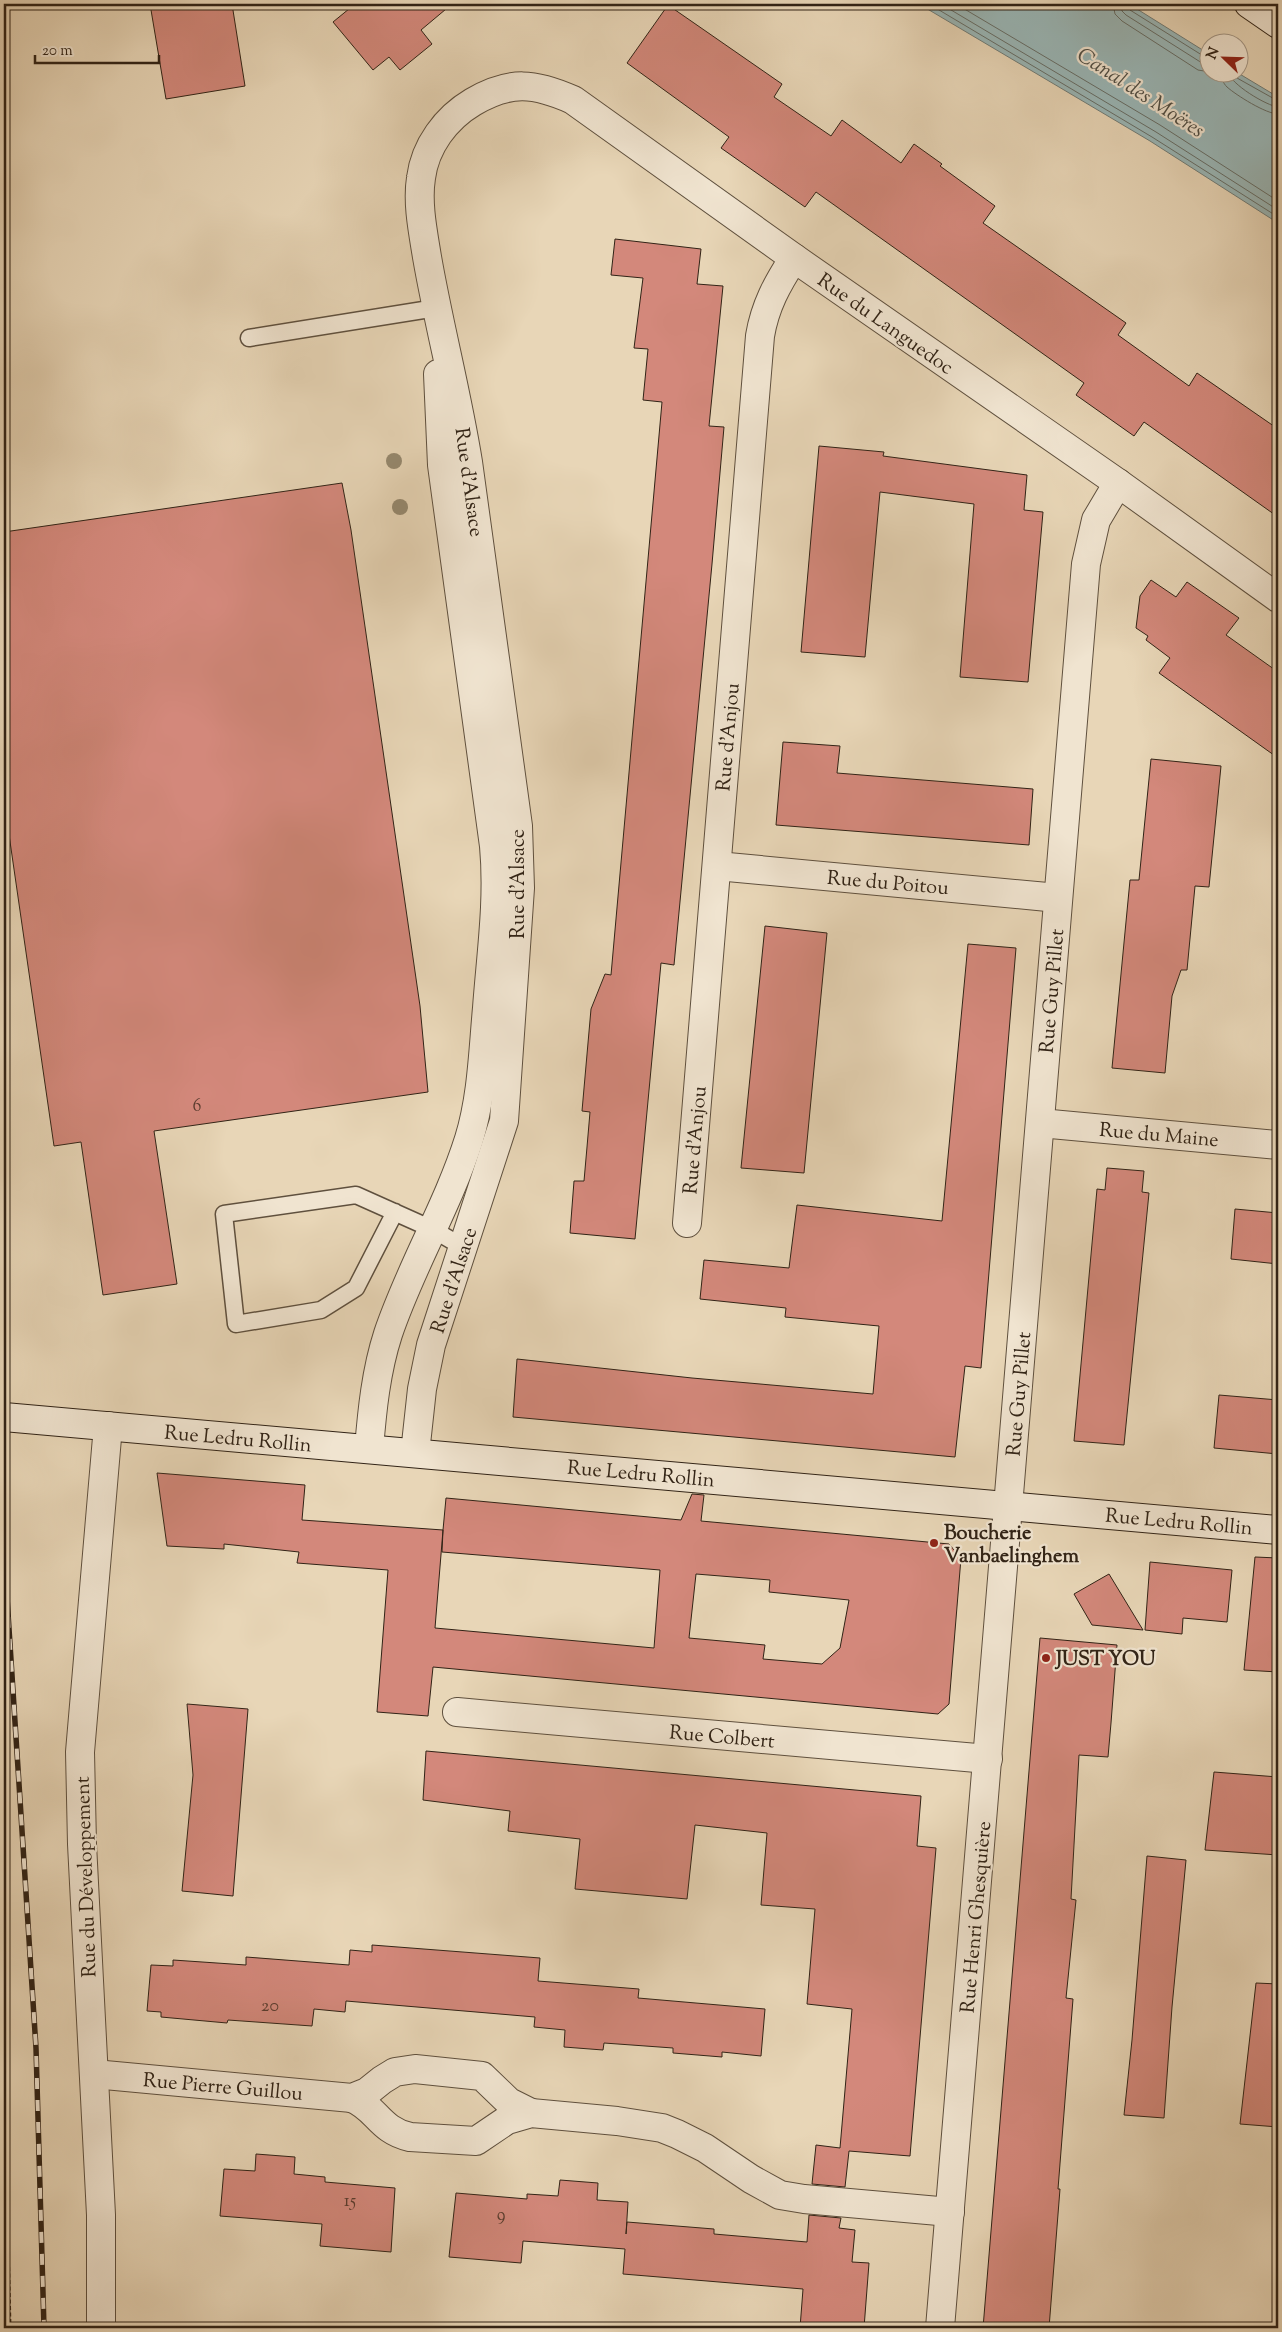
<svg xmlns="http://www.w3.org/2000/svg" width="1282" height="2332" font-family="'Sorts Mill Goudy',serif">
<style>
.water{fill:#9ab7b7;stroke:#707c77}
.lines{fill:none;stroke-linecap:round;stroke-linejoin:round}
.shore{stroke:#666d66;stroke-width:1}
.building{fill:#d3887b;stroke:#312316;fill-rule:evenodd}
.lane-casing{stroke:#5f503e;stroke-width:19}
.street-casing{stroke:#5f503e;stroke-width:30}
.secondary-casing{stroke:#312316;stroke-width:30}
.path{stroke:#312316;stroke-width:3;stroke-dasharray:4 2.5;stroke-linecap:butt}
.lane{stroke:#f0e4d0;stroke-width:16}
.street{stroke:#f0e4d0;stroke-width:28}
.secondary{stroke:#f0e4d0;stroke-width:28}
.rail-casing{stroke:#312316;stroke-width:5.5}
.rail{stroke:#f0e4d0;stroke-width:4;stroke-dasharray:11;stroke-linecap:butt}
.tree{fill:#96896f}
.poi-dot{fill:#8f2418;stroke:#f0e4d0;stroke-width:2}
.labels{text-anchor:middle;stroke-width:4.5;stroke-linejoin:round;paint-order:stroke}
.number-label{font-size:18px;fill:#5a3c2f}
.street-label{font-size:20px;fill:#312316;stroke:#f0e4d0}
.poi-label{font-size:20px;font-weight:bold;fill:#312316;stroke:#f0e4d0;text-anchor:start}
.water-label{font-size:21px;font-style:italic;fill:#504f46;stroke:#f0e4d0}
</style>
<rect width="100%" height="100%" fill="#e8d6b7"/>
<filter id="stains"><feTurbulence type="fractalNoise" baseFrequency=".004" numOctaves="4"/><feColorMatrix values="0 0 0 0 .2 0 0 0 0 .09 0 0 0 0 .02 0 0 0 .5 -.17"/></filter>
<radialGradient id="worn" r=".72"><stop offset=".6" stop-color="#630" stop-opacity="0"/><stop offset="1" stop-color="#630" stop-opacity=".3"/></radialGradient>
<polygon class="water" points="919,4 1129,4 1209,54 1210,72 1238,73 1278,97 1278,223 1150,141"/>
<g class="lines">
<g class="shore">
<polyline points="929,4 1152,137 1278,217"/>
<polyline points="941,4 1156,132 1278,210"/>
<polyline points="956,4 1160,125 1278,201"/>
<polyline points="1113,4 1115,14 1122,21 1198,70 1210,72"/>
<polyline points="1121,4 1122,11 1126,15 1202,63 1210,65"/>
<polyline points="1127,4 1130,10 1205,57 1210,58"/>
<path d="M 1221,72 C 1221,78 1223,83 1227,87 C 1236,95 1266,114 1278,114"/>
<path d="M 1228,72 C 1230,84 1267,106 1278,107"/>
<polyline points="1235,72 1237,78 1278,101"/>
</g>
</g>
<g class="building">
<polygon points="150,4 232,4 245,86 166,99"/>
<polygon points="355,4 452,4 421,30 432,44 400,70 389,57 373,70 333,22"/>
<polygon points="668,5 782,84 774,97 831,136 842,120 901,163 914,144 942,164 940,166 995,206 983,223 1126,323 1118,335 1189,386 1197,373 1278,429 1278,517 1144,422 1134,436 1076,395 1084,383 816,192 805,207 721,148 729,137 627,63"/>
<polygon points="615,239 701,249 697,284 723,286 709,426 724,427 712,564 674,965 661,963 635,1239 570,1233 574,1181 584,1181 587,1147 590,1112 582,1111 591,1009 605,974 611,975 662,402 643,400 648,349 634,348 643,278 611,275"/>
<polygon points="819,446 884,452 883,456 1027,475 1024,510 1043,512 1028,682 960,677 974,504 880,492 865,657 801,652"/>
<polygon points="342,483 351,530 420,1006 428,1092 154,1131 177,1284 103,1295 81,1142 54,1146 4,800 4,532"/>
<polygon points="1151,580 1176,597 1187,582 1239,618 1226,635 1278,672 1278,758 1159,673 1170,658 1146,640 1148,636 1136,628 1140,596"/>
<polygon points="783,742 840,746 837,773 1033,789 1029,845 776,825"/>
<polygon points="1151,759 1221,766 1209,887 1195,886 1187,970 1181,970 1172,996 1165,1073 1112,1068 1130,880 1139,880"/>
<polygon points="765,926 827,933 804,1173 741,1168"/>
<polygon points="968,944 1016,948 981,1368 965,1366 955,1457 513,1417 517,1359 692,1378 873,1394 879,1326 785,1317 786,1308 700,1299 704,1260 789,1268 797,1205 942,1221"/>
<polygon points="1107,1168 1144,1171 1142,1192 1149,1193 1124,1445 1074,1441 1097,1189 1105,1190"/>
<polygon points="1235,1209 1278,1213 1278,1264 1231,1259"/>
<polygon points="1219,1395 1278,1400 1278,1454 1214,1448"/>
<path d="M 157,1473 L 305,1485 L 302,1520 L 443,1530 L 446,1498 L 681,1520 L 692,1494 L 704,1495 L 701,1521 L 949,1544 L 961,1558 L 949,1704 L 938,1714 L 433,1667 L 428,1716 L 377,1712 L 388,1570 L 297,1563 L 299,1552 L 224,1544 L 224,1549 L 167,1546 ZM 443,1530 L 442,1552 L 660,1570 L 654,1648 L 435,1628 ZM 696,1574 L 770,1580 L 769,1592 L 849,1600 L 840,1648 L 822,1664 L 763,1659 L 765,1645 L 689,1638 Z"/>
<polygon points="1255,1557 1278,1558 1278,1672 1244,1670"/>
<polygon points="1150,1562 1232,1570 1227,1622 1183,1618 1182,1634 1145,1630"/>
<polygon points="1109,1574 1143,1630 1092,1625 1074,1594"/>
<polygon points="1040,1638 1117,1645 1111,1723 1108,1757 1079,1755 1071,1899 1076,1900 1066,1998 1073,1999 1058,2189 1060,2189 1049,2328 983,2328"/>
<polygon points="187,1704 248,1709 233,1896 182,1891 193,1775"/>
<polygon points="426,1751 921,1796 917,1846 936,1848 910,2156 849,2151 845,2187 812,2184 816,2145 840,2148 852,2009 807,2004 815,1909 761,1905 767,1833 695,1825 687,1899 575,1889 580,1839 508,1831 510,1811 423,1800"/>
<polygon points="1214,1772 1278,1777 1278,1855 1205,1850"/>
<polygon points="1147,1856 1186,1860 1172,2007 1164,2118 1124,2115 1132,2040"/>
<polygon points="372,1945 540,1958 538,1981 639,1989 638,1998 765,2009 761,2056 722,2052 722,2057 673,2053 673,2048 604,2043 603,2050 564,2047 565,2030 534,2027 535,2017 346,2001 345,2012 314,2009 312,2026 228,2020 227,2023 161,2017 161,2012 147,2011 151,1965 173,1966 173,1960 246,1965 246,1957 349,1965 350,1950 372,1952"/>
<polygon points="1256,1983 1278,1984 1278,2127 1240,2124"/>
<polygon points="256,2154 295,2157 294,2174 325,2177 325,2182 395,2188 391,2252 320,2246 322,2224 220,2216 224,2169 255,2171"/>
<polygon points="560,2180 598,2183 597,2200 628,2202 626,2234 627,2222 714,2229 714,2234 807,2242 809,2215 841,2218 839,2228 855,2230 852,2262 869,2263 864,2328 800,2328 803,2289 623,2274 625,2249 523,2241 521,2263 449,2257 456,2193 527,2199 527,2194 558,2196"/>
</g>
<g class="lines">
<g class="lane-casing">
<g id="lane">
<polyline points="249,338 436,308"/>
<polyline points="395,1212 356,1288 321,1310 236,1324 224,1214 356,1195 432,1229 463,1247"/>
</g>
</g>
<g class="street-casing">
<g id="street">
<polyline points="717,866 1058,898"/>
<polyline points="1040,1123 1278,1145"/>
<path d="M 687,1223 L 760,336 C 765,306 777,284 794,258"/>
<path d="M 369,1449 C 372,1411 376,1371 388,1334 C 410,1268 448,1206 469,1139 C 482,1097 483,1051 487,1008 C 491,954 499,900 494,846 L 442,465 L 438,374"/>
<path d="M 415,1453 L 422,1389 L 431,1345 L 504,1121 L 520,888 L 518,826 L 468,462 C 457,393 439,326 427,257 C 423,232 417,203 421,178 C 425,146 446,118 473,102 C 510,80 535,83 573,100 L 794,258 L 1118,483 L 1278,598"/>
<polyline points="457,1712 988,1759"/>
<polyline points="94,2074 352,2098 367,2092 382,2080 395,2072 415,2069 482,2076 509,2102 531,2113"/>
<path d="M 352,2098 C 377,2108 379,2130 410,2137 L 476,2141 L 507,2120 L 531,2113 L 617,2121 L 662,2128 L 677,2134 L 705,2148 L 751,2179 L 780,2195 L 804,2199 L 950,2212"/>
<polyline points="101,2328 101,2215 82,1844 80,1752 108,1426"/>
<polyline points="940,2328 1086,564 1096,520 1118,483"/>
</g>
</g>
<g class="secondary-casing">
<g id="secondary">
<polyline points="1249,4 1278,24"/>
<polyline points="4,1417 1278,1530"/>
</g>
</g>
<polyline class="path" points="4,2072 10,2328"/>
<use href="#lane" class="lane"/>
<use href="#street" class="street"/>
<use href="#secondary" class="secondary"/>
<g class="rail-casing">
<polyline id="rail" points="4,1551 36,2048 44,2328"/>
</g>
<use href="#rail" class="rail"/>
</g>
<g class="tree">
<circle cx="394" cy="461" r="8"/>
<circle cx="400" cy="507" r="8"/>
</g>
<g class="poi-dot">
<circle cx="934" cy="1543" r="5"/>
<circle cx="1046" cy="1658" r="5"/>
</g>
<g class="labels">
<g class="number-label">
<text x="197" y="1111">6</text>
<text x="270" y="2011">20</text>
<text x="350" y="2206">15</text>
<text x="501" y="2220">9</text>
</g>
<g class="street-label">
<text transform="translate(886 323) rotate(35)" y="7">Rue du Languedoc</text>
<text transform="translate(470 482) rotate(82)" y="7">Rue d'Alsace</text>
<text transform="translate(727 737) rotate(-85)" y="7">Rue d'Anjou</text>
<text transform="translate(888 882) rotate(5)" y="7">Rue du Poitou</text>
<text transform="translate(517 884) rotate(-90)" y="7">Rue d'Alsace</text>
<text transform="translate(1051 991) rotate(-85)" y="7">Rue Guy Pillet</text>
<text transform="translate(1159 1134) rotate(5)" y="7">Rue du Maine</text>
<text transform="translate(694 1140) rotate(-85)" y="7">Rue d'Anjou</text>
<text transform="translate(453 1280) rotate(-72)" y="7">Rue d'Alsace</text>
<text transform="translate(1018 1394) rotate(-85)" y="7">Rue Guy Pillet</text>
<text transform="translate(238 1438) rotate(5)" y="7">Rue Ledru Rollin</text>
<text transform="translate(641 1473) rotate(5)" y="7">Rue Ledru Rollin</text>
<text transform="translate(1179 1521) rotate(5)" y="7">Rue Ledru Rollin</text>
<text transform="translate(722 1736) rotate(5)" y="7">Rue Colbert</text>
<text transform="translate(85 1877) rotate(-92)" y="7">Rue du Développement</text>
<text transform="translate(975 1917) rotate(-85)" y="7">Rue Henri Ghesquière</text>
<text transform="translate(223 2086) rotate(5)" y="7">Rue Pierre Guillou</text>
</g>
<g class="poi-label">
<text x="944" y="1539">Boucherie<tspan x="944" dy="23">Vanbaelinghem</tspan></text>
<text x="1056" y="1665">JUST YOU</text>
</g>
<g class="water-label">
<text transform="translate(1141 92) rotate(33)" y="7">Canal des Moëres</text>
</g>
</g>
<rect width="1282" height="2332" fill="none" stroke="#e8d6b7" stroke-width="20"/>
<rect x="5" y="5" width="1272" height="2322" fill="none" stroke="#312316" stroke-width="2.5"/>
<rect x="10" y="10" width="1262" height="2312" fill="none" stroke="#312316"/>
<g transform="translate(1224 58) rotate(293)"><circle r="24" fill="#f0e4d0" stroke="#a49786"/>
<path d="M0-4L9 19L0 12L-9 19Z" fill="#8f2418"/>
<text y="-8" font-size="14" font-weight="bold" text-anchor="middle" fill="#312316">N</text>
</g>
<path d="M35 55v8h124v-8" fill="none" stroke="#312316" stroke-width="2.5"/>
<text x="42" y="55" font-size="15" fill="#312316" stroke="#f0e4d0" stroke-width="4" paint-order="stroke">20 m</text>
<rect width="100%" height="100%" filter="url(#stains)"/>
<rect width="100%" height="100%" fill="url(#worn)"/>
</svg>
